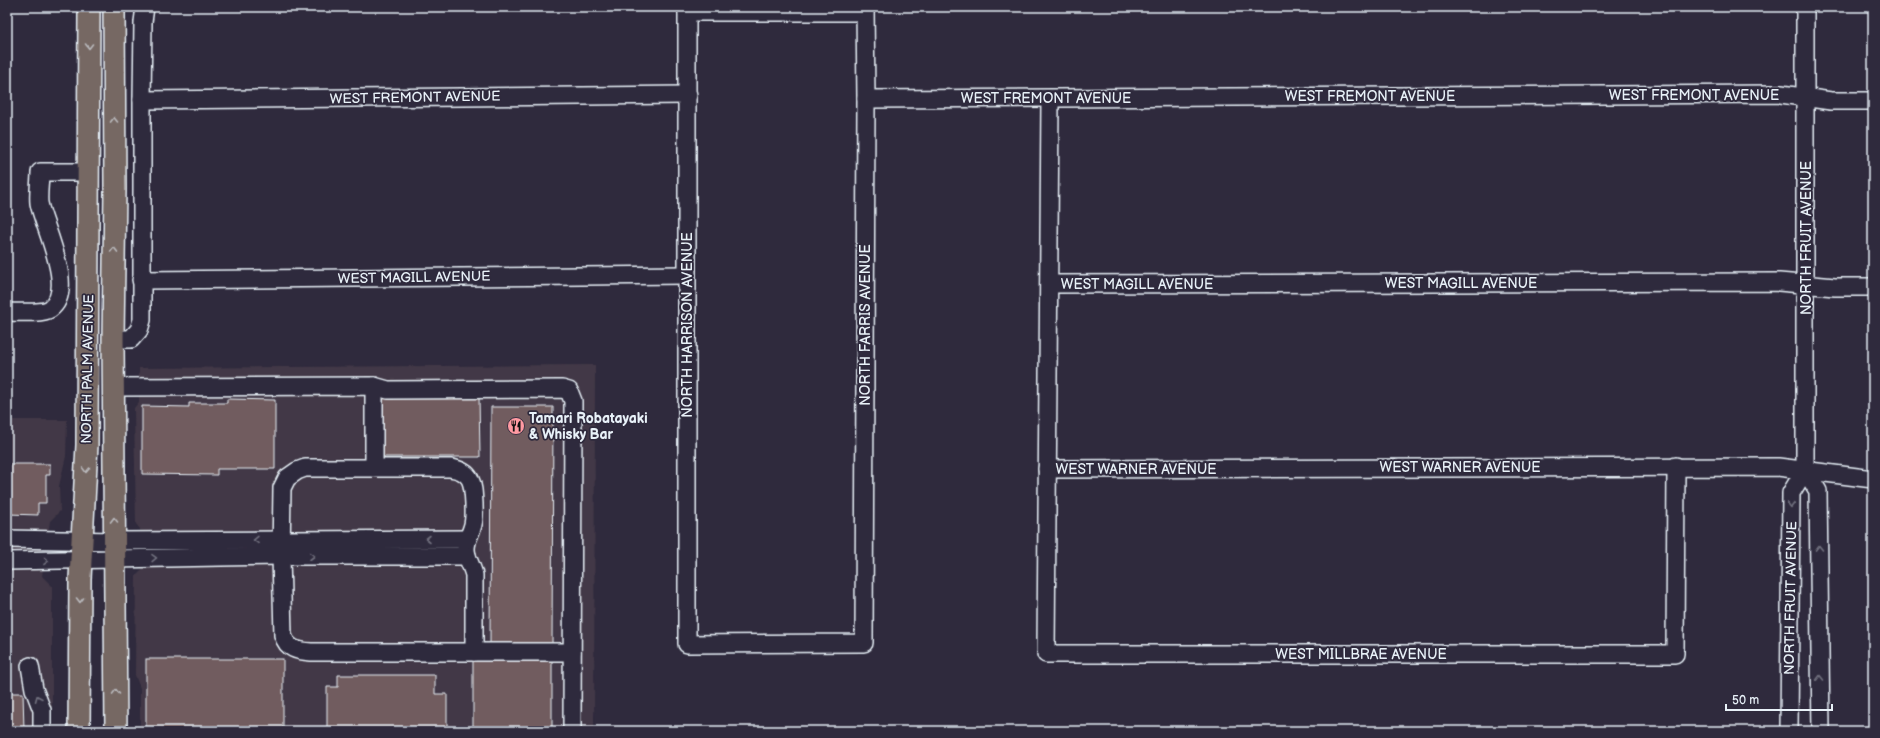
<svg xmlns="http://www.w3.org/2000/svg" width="1880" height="738" font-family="'Balsamiq Sans',sans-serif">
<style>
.built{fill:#433947}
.building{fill:#715c5e;stroke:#e8f1f8}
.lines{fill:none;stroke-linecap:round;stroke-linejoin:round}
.minor-casing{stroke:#e8f1f8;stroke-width:20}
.major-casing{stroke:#e8f1f8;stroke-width:24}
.minor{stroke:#2f2a3d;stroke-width:17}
.major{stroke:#766864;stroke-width:21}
.oneway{stroke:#bababd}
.oneway2{stroke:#70707e}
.labels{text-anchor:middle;stroke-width:3.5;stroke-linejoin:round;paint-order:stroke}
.street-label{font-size:14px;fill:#e8f1f8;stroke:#2f2a3d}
.poi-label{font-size:14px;font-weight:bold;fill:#e8f1f8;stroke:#2f2a3d;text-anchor:start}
</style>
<rect width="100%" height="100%" fill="#2f2a3d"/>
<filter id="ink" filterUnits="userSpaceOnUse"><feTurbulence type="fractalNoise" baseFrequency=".025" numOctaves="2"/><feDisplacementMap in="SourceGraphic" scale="8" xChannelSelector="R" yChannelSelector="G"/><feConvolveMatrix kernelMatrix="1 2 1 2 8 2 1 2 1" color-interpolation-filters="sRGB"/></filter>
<g filter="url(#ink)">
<g class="built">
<polygon points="595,365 594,731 140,731 140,688 135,675 136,576 142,570 140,529 136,524 134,408 139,402 139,368"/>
<polygon points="7,420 67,420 66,456 59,486 60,511 50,521 42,576 52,586 52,731 7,731"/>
</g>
<g class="building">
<polygon points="479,397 480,457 383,457 383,398"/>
<polygon points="227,399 275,400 275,469 217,469 217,475 142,474 142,406 189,407 189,403 227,403"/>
<polygon points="491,407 553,407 552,647 490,647"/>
<polygon points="7,464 50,464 50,475 46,475 46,503 38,503 38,515 9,514 9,505 7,505"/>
<rect x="473" y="658" width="79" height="73"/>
<rect x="146" y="659" width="137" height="72"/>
<polygon points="338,675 435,675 435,694 447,694 447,731 327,731 327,687 338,687"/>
<polygon points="7,693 23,693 24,731 7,731"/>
</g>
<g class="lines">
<g class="minor-casing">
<g id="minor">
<polyline points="687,7 687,644 864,643 866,99 865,7"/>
<polyline points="1805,7 1805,470 1818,491 1821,731"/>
<polyline points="687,12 865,12"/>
<polyline points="866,99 1781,94 1831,101 1873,101"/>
<polyline points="1050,99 1046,654 1675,654 1676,466"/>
<polyline points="142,100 688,95"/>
<polyline points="141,280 687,275"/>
<polyline points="1049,284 1779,282 1835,287 1873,287"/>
<path d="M 7,312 C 17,312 42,314 50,309 C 77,290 43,226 39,203 C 38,193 40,182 40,172 L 89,172"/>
<polyline points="113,339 131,339 139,330 142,320 142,100 143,22 145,7"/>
<polyline points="113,387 374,386 388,390 562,389 569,391 573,401 572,731"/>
<path d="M 305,468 L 450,468 C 473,471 473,484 474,504 C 474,512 475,520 472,528 C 470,535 466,540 466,549 C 466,558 472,566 474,575 L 474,652 L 311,652 C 297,651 287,649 283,635 L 281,556 L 282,488 L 287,478 L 297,471 Z"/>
<polyline points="374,468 374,386"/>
<polyline points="1047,469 1778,467 1873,479"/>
<polyline points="7,539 115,541 467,539"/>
<polyline points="7,561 281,556 467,556"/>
<polyline points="474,652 572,652"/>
<polyline points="30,666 34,689 42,710 42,731"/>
<polyline points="1789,731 1791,493 1805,470"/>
</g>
</g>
<g class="major-casing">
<g id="major">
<polyline points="114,7 115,189 113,339 116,731"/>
<polyline points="79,731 80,579 87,445 89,7"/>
</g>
</g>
<use href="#minor" class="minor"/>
<use href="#major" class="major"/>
</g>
<defs><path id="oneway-chevron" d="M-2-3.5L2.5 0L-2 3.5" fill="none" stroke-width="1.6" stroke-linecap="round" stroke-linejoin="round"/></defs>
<g class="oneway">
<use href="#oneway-chevron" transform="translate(89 46) rotate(90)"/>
<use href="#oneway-chevron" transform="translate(114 120) rotate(-91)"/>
<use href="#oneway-chevron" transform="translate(114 250) rotate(-89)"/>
<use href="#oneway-chevron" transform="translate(86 470) rotate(92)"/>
<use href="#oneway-chevron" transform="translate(114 520) rotate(-91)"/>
<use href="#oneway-chevron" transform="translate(80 600) rotate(90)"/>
<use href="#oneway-chevron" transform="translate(116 692) rotate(-91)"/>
</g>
<g class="oneway2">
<use href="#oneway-chevron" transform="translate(1791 505) rotate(91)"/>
<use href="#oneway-chevron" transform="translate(428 539) rotate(180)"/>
<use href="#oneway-chevron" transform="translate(256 540) rotate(179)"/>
<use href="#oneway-chevron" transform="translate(1819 548) rotate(-91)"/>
<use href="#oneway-chevron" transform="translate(312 556)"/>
<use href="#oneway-chevron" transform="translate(154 558) rotate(-1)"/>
<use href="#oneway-chevron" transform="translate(46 561) rotate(1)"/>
<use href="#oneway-chevron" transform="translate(1820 678) rotate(-91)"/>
<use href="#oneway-chevron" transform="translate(38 698) rotate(-113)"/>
</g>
</g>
<defs>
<g id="restaurant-disc" transform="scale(0.9)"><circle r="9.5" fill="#ff9aa2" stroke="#2f2a3d"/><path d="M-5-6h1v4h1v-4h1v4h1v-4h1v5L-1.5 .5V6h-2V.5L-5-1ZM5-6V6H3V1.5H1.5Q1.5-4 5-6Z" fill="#111"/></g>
</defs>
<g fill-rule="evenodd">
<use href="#restaurant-disc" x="516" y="426"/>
</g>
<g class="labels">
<g class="street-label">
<text x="1694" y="100">WEST FREMONT AVENUE</text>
<text x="1370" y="101">WEST FREMONT AVENUE</text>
<text transform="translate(415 97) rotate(-1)" y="5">WEST FREMONT AVENUE</text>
<text x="1046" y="103">WEST FREMONT AVENUE</text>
<text transform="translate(1806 238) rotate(-90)" y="5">NORTH FRUIT AVENUE</text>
<text transform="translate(414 277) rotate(-1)" y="5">WEST MAGILL AVENUE</text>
<text x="1461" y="288">WEST MAGILL AVENUE</text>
<text x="1137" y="289">WEST MAGILL AVENUE</text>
<text transform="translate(687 325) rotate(-90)" y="5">NORTH HARRISON AVENUE</text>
<text transform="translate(865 325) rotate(-90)" y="5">NORTH FARRIS AVENUE</text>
<text transform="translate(87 369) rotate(-89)" y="5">NORTH PALM AVENUE</text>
<text x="1460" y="472">WEST WARNER AVENUE</text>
<text x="1136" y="474">WEST WARNER AVENUE</text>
<text transform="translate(1790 598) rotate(-89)" y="5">NORTH FRUIT AVENUE</text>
<text x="1361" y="659">WEST MILLBRAE AVENUE</text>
</g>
<g class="poi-label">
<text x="529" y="423">Tamari Robatayaki<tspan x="529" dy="16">&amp; Whisky Bar</tspan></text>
</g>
</g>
<rect width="1880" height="738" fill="none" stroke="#2f2a3d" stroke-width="24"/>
<rect x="12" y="12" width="1856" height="714" fill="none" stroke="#e8f1f8" stroke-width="1.5" filter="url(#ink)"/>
<path d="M1726 704v6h106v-6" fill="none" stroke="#e8f1f8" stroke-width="2"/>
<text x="1732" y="704" font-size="12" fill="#e8f1f8" stroke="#2f2a3d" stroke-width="3" paint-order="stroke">50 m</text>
</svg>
